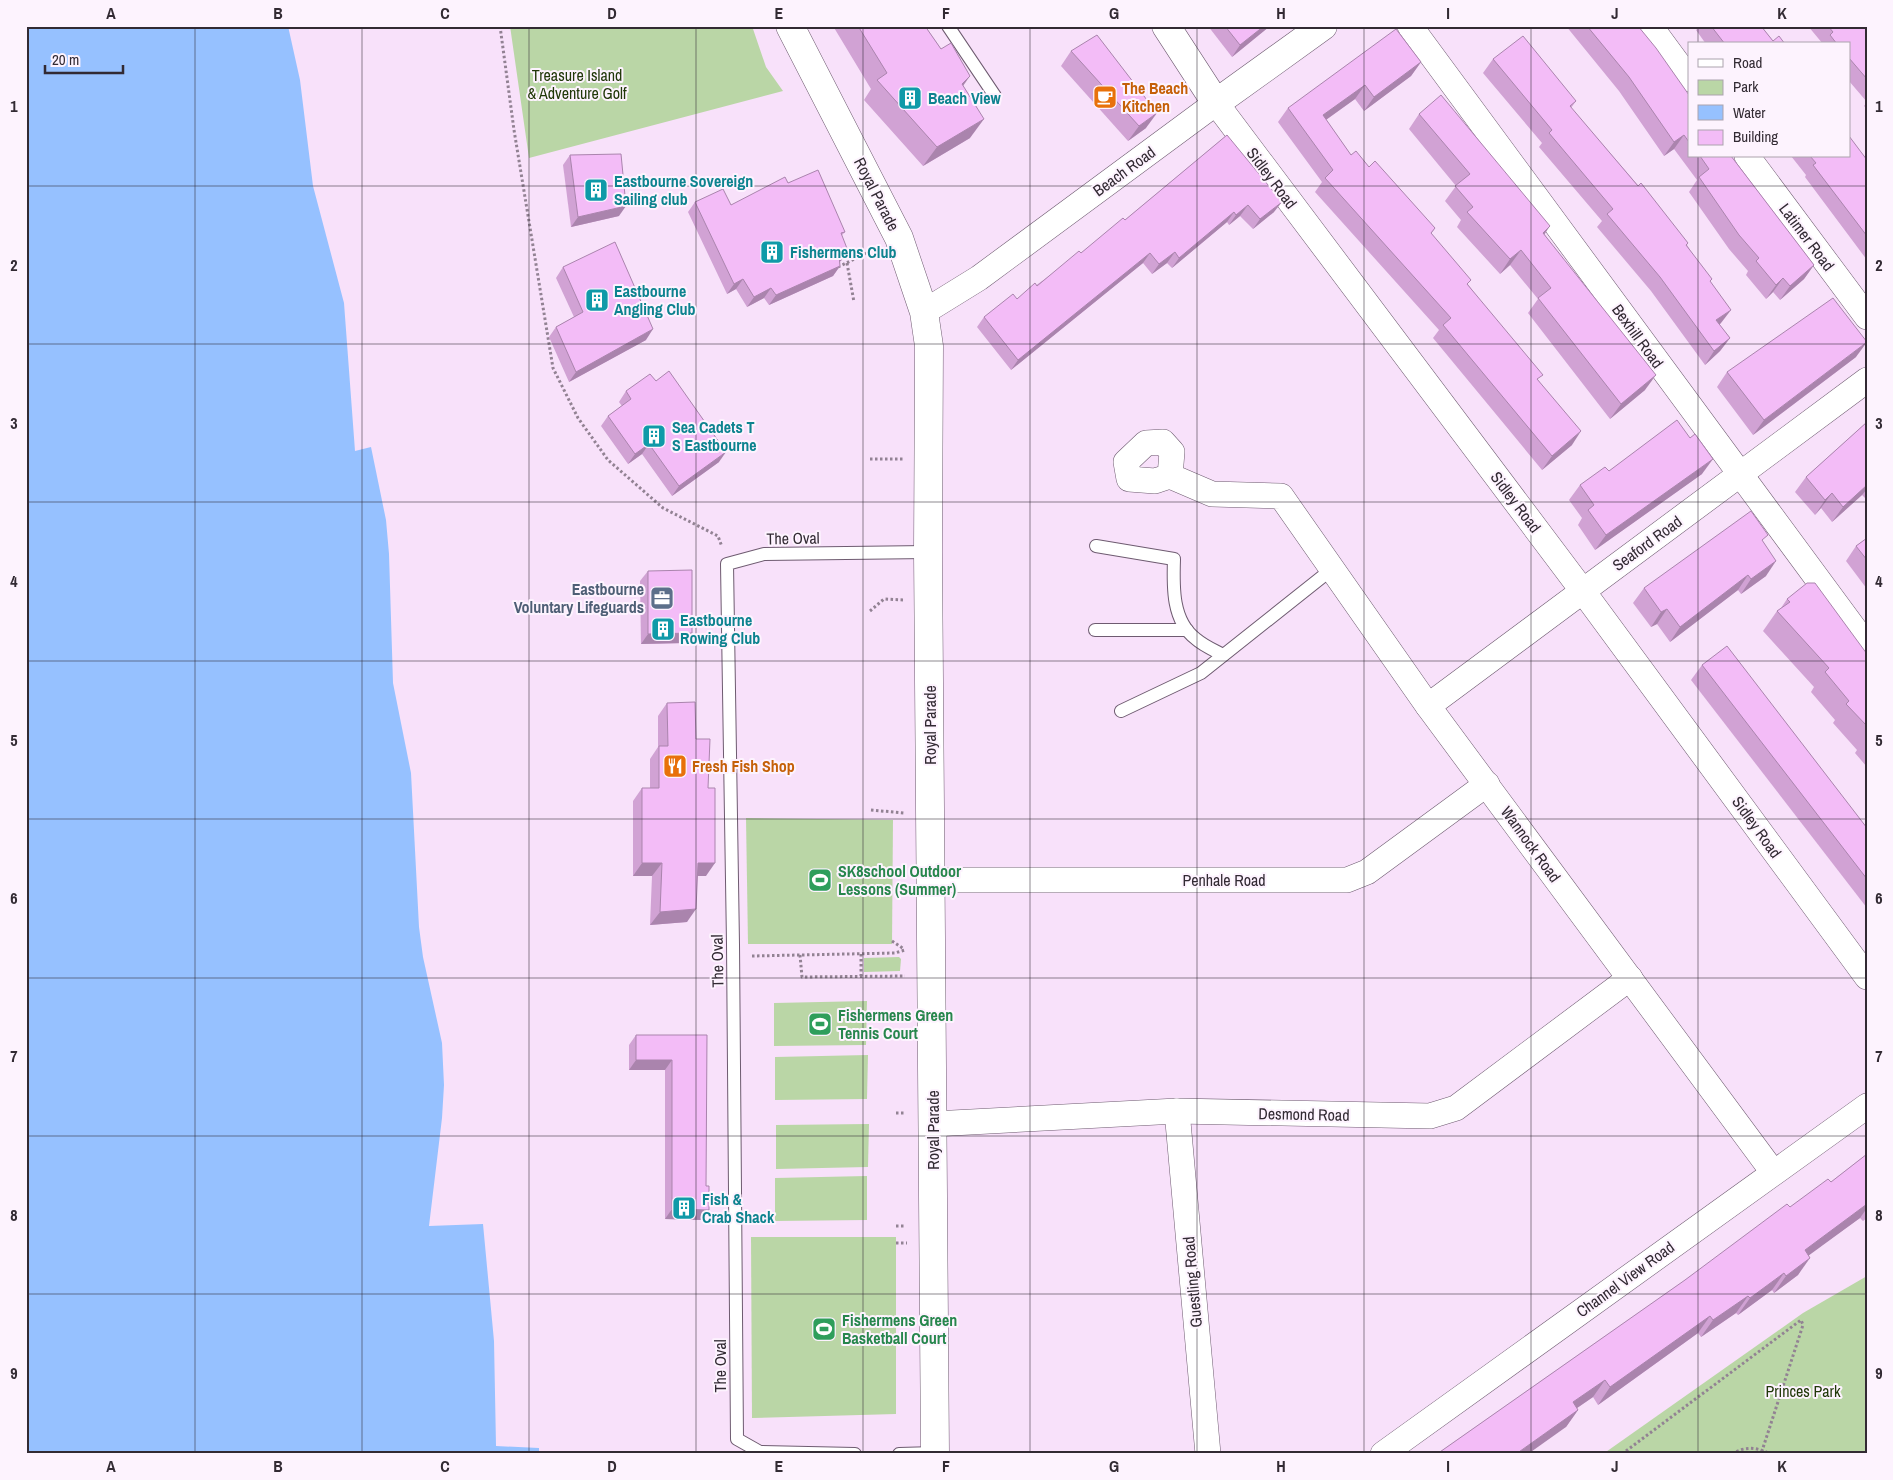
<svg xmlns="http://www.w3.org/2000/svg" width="1893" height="1480" font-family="'Archivo Narrow',sans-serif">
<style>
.green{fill:#bad6a6}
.water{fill:#96c1ff}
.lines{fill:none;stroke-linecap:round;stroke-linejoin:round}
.service-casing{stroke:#6e5b70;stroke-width:14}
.minor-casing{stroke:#6e5b70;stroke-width:26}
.tertiary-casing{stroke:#6e5b70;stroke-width:29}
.secondary-casing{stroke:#6e5b70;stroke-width:29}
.path{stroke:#928293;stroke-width:3;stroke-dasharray:2.5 2.5;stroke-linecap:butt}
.service{stroke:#fff;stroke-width:12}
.minor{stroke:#fff;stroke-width:25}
.tertiary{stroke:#fff;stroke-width:28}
.secondary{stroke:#fff;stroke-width:28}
.wall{fill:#d1a2d4}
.shaded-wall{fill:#aa84ad}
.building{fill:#f3bcf7;stroke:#aa84ad}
.grid{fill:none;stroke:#322a33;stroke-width:1;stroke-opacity:0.55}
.labels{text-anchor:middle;stroke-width:4;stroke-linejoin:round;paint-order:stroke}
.park-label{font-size:16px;fill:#203808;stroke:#fdf3fe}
.food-label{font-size:16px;font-weight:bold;fill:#c56008;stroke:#fdf3fe;text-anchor:start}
.culture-label{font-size:16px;font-weight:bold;fill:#0d838f;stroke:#fdf3fe;text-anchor:start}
.street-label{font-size:16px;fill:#322a33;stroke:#fdf3fe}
.service-label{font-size:16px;font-weight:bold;fill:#4e5e75;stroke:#fdf3fe;text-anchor:end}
.leisure-label{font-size:16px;font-weight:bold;fill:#27864d;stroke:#fdf3fe;text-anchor:start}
.neatline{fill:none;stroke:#322a33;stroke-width:2}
.grid-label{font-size:16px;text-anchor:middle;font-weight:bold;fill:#322a33}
</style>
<rect width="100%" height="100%" fill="#f8e1fa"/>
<g class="green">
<polygon points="510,26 752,26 766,67 783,91 529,158"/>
<polygon points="746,818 893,820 892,944 748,944"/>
<polygon points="899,957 901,959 900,971 864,972 864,958"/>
<polygon points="867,1001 866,1045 774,1046 774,1003"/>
<polygon points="868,1055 867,1099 775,1100 775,1057"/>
<polygon points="869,1124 868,1167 776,1169 776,1125"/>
<polygon points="867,1176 867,1220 775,1221 775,1178"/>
<polygon points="751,1237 896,1237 896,1414 752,1418"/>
<polygon points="1867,1276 1867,1454 1603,1454 1803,1313"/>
</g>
<polygon class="water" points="26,26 288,26 300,80 313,186 344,303 355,451 371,447 386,520 389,554 393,683 411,773 419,927 423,957 442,1043 444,1085 442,1118 429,1226 483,1224 494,1341 496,1446 539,1448 539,1454 26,1454"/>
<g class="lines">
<g class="service-casing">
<g id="service">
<polyline points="948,26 995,96"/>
<path d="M 1096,546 L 1174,559 C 1173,587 1172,621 1196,639 C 1204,646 1214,650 1223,655"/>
<polyline points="1095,630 1187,630"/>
<polyline points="1121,711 1201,673 1332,569"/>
<polyline points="855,1454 760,1452 737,1439 733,944 727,564 764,554 928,552"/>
<polyline points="899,1454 935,1453"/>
</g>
</g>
<g class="minor-casing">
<g id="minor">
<polyline points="1410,26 1867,646"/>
<polyline points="1650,26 1689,79"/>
<polyline points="1747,156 1867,317"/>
<polyline points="924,312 979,278 1216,103 1582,590 1867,977"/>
<polyline points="1170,476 1155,481 1129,479 1126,462 1146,443 1163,442 1172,452 1170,476 1212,494 1281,496 1428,706 1773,1172"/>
<polyline points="1428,706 1867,380"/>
<polyline points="930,880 1347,880 1367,872 1487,784"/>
<polyline points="1177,1111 1208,1454"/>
<polyline points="933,1124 1177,1111 1430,1116 1456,1108 1630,978"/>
<polyline points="1383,1454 1867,1106"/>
</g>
</g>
<g class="tertiary-casing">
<polyline id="tertiary" points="790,26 899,238 924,312 929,346 928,552 935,1454"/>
</g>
<g class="secondary-casing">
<polyline id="secondary" points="1166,26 1216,103 1323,26"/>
</g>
<g class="path">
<polyline points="500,26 514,130 553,368 578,418 608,460 663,508 718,536 722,547"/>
<polyline points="847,263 854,302"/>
<polyline points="838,267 875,249"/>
<polyline points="870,459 903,459"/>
<polyline points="870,611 884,599 903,600"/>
<polyline points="871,810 904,813"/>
<polyline points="892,941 904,949"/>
<polyline points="861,954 861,976"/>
<polyline points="800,955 802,977 905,976"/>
<polyline points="752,956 895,953 905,950"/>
<polyline points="896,1113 906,1113"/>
<polyline points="896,1226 906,1226"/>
<polyline points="896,1243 907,1243"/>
<polyline points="1622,1454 1801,1320 1803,1325 1761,1454"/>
<path d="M 1732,1454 C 1745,1446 1757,1447 1770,1454"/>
</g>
<use href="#service" class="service"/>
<use href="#minor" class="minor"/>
<use href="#tertiary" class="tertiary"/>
<use href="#secondary" class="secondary"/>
</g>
<g class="wall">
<polygon points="833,26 925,26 941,49 963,86 970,138 923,166 864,100 871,89"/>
<polygon points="1208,26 1270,26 1232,57"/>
<polygon points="1566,26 1638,26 1689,95 1689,156 1731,156 1814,265 1804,279 1780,300 1773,292 1766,299 1746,275 1748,271 1729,249 1689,192 1697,180 1674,149 1664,156 1619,91"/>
<polygon points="1697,26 1761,26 1773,41 1785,44 1706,44 1696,30 1698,28"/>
<polygon points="1808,26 1867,26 1867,109 1864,106 1867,102 1849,81 1849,44 1823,44"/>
<polygon points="1071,51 1146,128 1128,141 1061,66"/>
<polygon points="1493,59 1576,101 1571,108 1688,243 1687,245 1710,282 1721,323 1719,325 1730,338 1720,351 1705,365 1651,291 1597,227 1602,221 1539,147 1542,143 1483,73"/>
<polygon points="1421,62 1411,76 1364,111 1355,99 1326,120 1351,155 1369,167 1435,228 1431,234 1539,381 1572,445 1542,470 1433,338 1439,330 1315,192 1322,182 1278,122 1288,108"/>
<polygon points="1419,114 1545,235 1645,390 1610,419 1528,313 1538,299 1510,265 1500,274 1457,227 1461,220 1445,201 1456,186 1409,129"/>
<polygon points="1227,135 1274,212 1253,229 1240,216 1229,225 1227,222 1172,268 1167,263 1152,274 1143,263 1011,370 977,327 984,317 1017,299 1081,253 1125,220"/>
<polygon points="570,155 619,216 571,227 563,165"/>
<polygon points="1791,156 1849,156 1867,160 1867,260 1805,177 1806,175"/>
<polygon points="788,183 845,232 842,235 841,261 840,261 840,266 833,276 769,305 764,298 747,307 736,289 727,294 688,212 695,202 731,205"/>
<polygon points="563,267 646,340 569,382 549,337 556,327 574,317 556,278"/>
<polygon points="1856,357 1753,435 1717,387 1727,372"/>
<polygon points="626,391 719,462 672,496 642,454 628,464 601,426 608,416 622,406 619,402"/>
<polygon points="1867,422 1867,499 1866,499 1862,495 1832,522 1821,508 1815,515 1795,492 1806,477"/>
<polygon points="1609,471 1702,474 1595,550 1578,525 1582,518 1569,500 1580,485"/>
<polygon points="1867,538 1867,589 1846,561 1856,546"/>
<polygon points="1763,542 1766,576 1741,594 1738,590 1670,642 1657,624 1651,627 1633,603 1644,588"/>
<polygon points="648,571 685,643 641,644 640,581"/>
<polygon points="1787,599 1867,654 1867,767 1855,753 1857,750 1833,723 1835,720 1811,692 1814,687 1763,631 1777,611 1781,608"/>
<polygon points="1702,665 1867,828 1867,908 1691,680"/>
<polygon points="667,703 696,739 708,788 706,876 697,876 687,922 650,925 652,876 633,876 633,801 642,788 650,788 650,759 658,747 658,716"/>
<polygon points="636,1035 707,1035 702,1220 665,1219 665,1070 629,1070 629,1045"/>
<polygon points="1867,1154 1867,1218 1863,1221 1860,1218 1808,1255 1798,1275 1774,1293 1772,1290 1738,1315 1736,1313 1701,1337 1698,1333 1598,1405 1593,1397 1577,1408 1578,1410 1566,1427 1437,1454 1790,1207 1831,1182"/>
</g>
<g class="shaded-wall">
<polygon points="1264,26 1270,26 1232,57 1240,45"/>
<polygon points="1421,62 1411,76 1364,111 1374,97"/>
<polygon points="970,76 956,96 962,84"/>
<polygon points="1365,85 1355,99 1313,129 1323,115"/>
<polygon points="1157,113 1146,128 1128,141 1139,126"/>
<polygon points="984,119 970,138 923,166 937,147"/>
<polygon points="1684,135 1674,149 1664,156 1674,142"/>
<polygon points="1282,202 1274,212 1253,229 1260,219"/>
<polygon points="1248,205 1240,216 1229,225 1236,215"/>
<polygon points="626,206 619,216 571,227 578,217"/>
<polygon points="1234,212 1227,222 1172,268 1179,258"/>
<polygon points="1550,226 1540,241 1543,233"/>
<polygon points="1521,250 1510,265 1500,274 1510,259"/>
<polygon points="848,251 841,261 832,265 839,255"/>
<polygon points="1175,252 1167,263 1152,274 1159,264"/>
<polygon points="1150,253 1143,263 1011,370 1018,360"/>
<polygon points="1814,265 1804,279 1780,300 1790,286"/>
<polygon points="840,266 833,276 769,305 776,295"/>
<polygon points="1783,278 1773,292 1766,299 1776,285"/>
<polygon points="743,279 736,289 727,294 734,284"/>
<polygon points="771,288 764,298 747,307 754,297"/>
<polygon points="1731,310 1721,323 1706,334 1716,320"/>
<polygon points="653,329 646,340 569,382 576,372"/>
<polygon points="1730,338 1720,351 1705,365 1714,351"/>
<polygon points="1867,342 1856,357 1753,435 1764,420"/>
<polygon points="1656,375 1645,390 1610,419 1621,404"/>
<polygon points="1581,431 1572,445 1542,470 1552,456"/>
<polygon points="649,444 642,454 628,464 635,454"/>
<polygon points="726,452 719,462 672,496 679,486"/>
<polygon points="1713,459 1702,474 1595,550 1606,535"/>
<polygon points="1867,485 1867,489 1862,495 1832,522 1843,507"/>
<polygon points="1832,493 1821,508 1815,515 1825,500"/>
<polygon points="1776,561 1766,576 1741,594 1751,579"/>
<polygon points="1748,575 1738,590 1670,642 1680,627"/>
<polygon points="1667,609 1657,624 1651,627 1661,612"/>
<polygon points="692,633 685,643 641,644 648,634"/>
<polygon points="642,863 662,863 652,876 633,876"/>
<polygon points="698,863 715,863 706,876 688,876"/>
<polygon points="696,909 687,922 650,925 660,912"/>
<polygon points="636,1060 672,1060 665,1070 629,1070"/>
<polygon points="1867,1204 1867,1208 1860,1218 1793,1267 1805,1250"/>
<polygon points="672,1209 709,1210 702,1220 665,1219"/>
<polygon points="1810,1258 1798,1275 1774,1293 1786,1276"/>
<polygon points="1784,1273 1772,1290 1738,1315 1750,1298"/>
<polygon points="1748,1296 1736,1313 1701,1337 1713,1320"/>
<polygon points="1710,1316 1698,1333 1598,1405 1610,1387"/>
<polygon points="1605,1380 1593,1397 1561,1419 1573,1402"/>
<polygon points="1578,1410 1566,1427 1528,1454 1516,1454"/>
</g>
<g class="building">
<polygon points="858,26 925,26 941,49 951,43 970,76 962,84 984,119 937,147 877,80 887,73"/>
<polygon points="1225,26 1264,26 1240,45"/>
<polygon points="1587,26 1638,26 1656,48 1689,95 1689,142 1684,135 1674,142 1629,77"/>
<polygon points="1711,26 1761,26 1773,41 1779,36 1785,44 1725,44"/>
<polygon points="1828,26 1867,26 1867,79 1849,58 1849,44 1837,44 1830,35 1833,32"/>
<polygon points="1396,29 1421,62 1374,97 1365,85 1323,115 1351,155 1356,151 1369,167 1375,161 1435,228 1431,233 1471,280 1467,284 1543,375 1537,379 1581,431 1552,456 1443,325 1451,318 1325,178 1333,170 1288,108"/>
<polygon points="1097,35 1157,113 1139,126 1071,51"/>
<polygon points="1523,36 1576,101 1570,106 1638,186 1641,183 1688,243 1686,245 1712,279 1710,281 1731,310 1716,320 1730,338 1714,351 1660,277 1607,214 1613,209 1549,133 1552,130 1493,59"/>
<polygon points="1441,95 1550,226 1543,233 1656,375 1621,404 1538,298 1551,288 1521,250 1510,259 1467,212 1473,207 1455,186 1470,174 1419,114"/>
<polygon points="1227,135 1282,202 1260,219 1248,205 1236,215 1234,212 1179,258 1175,252 1159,264 1150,253 1018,360 984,317 1013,294 1017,299 1035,283 1037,286 1079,251 1081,253 1123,218 1125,220"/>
<polygon points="1849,136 1867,160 1867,236 1813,165 1816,163 1810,156 1849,156"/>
<polygon points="621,154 626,206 578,217 570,155"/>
<polygon points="1700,156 1731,156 1814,265 1790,286 1783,278 1776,285 1756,261 1759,258 1739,235 1699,177 1709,169"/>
<polygon points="818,170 845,232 841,233 848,251 839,255 840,266 776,295 771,288 754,297 743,279 734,284 695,202 723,189 731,205 785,177 788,183"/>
<polygon points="615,242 653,329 576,372 556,327 583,312 563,267"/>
<polygon points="1833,298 1867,342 1764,420 1727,372"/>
<polygon points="669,371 726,452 679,486 649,444 635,454 608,416 631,399 626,391 650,374 656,381"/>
<polygon points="1677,420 1690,438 1695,434 1713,459 1606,535 1588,510 1594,505 1580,485 1605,467 1609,471"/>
<polygon points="1867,422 1867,485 1843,507 1832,493 1825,500 1806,477"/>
<polygon points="1751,511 1768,535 1762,540 1776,561 1751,579 1748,575 1680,627 1667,609 1661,612 1644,588"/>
<polygon points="1867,538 1867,560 1856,546"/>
<polygon points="692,570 692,633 648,634 648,571"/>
<polygon points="1807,583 1815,583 1867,654 1867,726 1846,704 1849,701 1825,672 1829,668 1777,611 1790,602 1787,599"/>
<polygon points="1727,646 1867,828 1867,879 1702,665"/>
<polygon points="695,702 696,739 710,739 708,788 715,788 715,863 698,863 696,909 660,912 662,863 642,863 642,788 659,788 659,746 668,746 667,703"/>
<polygon points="636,1035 707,1035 706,1186 709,1186 709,1210 672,1209 672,1060 636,1060"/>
<polygon points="1867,1154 1867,1204 1805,1250 1810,1258 1786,1276 1784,1273 1750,1298 1748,1296 1713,1320 1710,1316 1610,1387 1605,1380 1573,1402 1578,1410 1516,1454 1437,1454 1685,1280 1787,1204 1790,1207 1828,1179 1831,1182"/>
</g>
<path class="grid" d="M 195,26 L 195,1454M 362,26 L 362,1454M 529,26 L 529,1454M 696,26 L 696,1454M 863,26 L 863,1454M 1030,26 L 1030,1454M 1197,26 L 1197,1454M 1364,26 L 1364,1454M 1531,26 L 1531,1454M 1698,26 L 1698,44M 1698,156 L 1698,1454M 26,186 L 1867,186M 26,344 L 1867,344M 26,502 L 1867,502M 26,661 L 1867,661M 26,819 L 1867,819M 26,978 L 1867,978M 26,1136 L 1867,1136M 26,1294 L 1867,1294"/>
<defs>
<g id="cafe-square" transform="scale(1.25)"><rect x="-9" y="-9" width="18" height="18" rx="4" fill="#e8710a" stroke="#fdf3fe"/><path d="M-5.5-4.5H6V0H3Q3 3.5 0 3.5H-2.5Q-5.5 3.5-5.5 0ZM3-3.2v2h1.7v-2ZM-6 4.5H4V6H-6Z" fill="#fff"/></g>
<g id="building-square" transform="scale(1.25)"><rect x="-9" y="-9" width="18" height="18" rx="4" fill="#0f9aa8" stroke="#fdf3fe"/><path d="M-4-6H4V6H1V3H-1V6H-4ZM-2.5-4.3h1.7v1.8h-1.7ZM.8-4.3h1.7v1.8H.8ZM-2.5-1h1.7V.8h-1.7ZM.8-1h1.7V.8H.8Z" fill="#fff"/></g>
<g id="office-square" transform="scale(1.25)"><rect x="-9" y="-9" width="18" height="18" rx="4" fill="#5c6f8a" stroke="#fdf3fe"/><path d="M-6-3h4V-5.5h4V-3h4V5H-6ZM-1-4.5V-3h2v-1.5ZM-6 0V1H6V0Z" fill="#fff"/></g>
<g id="restaurant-square" transform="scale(1.25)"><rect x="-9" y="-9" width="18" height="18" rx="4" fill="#e8710a" stroke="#fdf3fe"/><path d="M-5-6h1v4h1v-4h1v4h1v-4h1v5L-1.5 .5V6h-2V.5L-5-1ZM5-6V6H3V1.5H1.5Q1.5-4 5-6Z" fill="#fff"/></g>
<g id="stadium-square" transform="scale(1.25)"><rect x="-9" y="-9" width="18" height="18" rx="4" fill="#2e9e5b" stroke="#fdf3fe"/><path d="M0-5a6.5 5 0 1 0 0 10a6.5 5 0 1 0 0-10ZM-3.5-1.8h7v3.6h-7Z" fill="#fff"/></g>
</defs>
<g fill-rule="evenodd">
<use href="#cafe-square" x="1105" y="97"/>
<use href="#building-square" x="910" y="98"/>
<use href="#building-square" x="596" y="190"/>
<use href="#building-square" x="772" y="252"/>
<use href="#building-square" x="597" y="300"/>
<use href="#building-square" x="654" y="436"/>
<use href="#office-square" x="662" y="598"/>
<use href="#building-square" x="663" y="629"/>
<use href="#restaurant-square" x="675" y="766"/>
<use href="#stadium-square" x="820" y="880"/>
<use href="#stadium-square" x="820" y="1024"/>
<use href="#building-square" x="684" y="1208"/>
<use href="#stadium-square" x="824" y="1329"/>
</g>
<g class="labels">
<g class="park-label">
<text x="577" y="81">Treasure Island<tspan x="577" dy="18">&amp; Adventure Golf</tspan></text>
<text x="1803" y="1397">Princes Park</text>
</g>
<g class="food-label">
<text x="1122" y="94">The Beach<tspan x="1122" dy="18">Kitchen</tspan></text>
<text x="692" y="772">Fresh Fish Shop</text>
</g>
<g class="culture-label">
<text x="928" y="104">Beach View</text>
<text x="614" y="187">Eastbourne Sovereign<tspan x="614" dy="18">Sailing club</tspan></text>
<text x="790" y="258">Fishermens Club</text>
<text x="614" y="297">Eastbourne<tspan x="614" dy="18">Angling Club</tspan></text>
<text x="672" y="433">Sea Cadets T<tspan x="672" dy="18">S Eastbourne</tspan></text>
<text x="680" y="626">Eastbourne<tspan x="680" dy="18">Rowing Club</tspan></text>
<text x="702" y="1205">Fish &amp;<tspan x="702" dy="18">Crab Shack</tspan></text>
</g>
<g class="street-label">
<text transform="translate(1124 171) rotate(-36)" y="6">Beach Road</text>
<text transform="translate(1272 178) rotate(53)" y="6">Sidley Road</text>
<text transform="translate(877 194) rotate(63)" y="6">Royal Parade</text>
<text transform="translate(1807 237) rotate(53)" y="6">Latimer Road</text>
<text transform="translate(1638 336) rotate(54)" y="6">Bexhill Road</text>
<text transform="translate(1516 502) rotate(53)" y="6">Sidley Road</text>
<text transform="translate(793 538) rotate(-1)" y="6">The Oval</text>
<text transform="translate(1647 543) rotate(-36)" y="6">Seaford Road</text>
<text transform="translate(930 725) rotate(-90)" y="6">Royal Parade</text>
<text transform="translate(1757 827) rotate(54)" y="6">Sidley Road</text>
<text transform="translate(1531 844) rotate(54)" y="6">Wannock Road</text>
<text x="1224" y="886">Penhale Road</text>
<text transform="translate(717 961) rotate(-91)" y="6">The Oval</text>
<text transform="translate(1304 1114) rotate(1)" y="6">Desmond Road</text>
<text transform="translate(933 1130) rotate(-90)" y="6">Royal Parade</text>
<text transform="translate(1625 1279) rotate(-36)" y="6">Channel View Road</text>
<text transform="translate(1192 1282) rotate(-95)" y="6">Guestling Road</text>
<text transform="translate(720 1366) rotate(-90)" y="6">The Oval</text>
</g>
<g class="service-label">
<text x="644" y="595">Eastbourne<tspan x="644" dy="18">Voluntary Lifeguards</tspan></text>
</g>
<g class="leisure-label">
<text x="838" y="877">SK8school Outdoor<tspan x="838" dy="18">Lessons (Summer)</tspan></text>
<text x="838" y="1021">Fishermens Green<tspan x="838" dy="18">Tennis Court</tspan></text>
<text x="842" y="1326">Fishermens Green<tspan x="842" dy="18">Basketball Court</tspan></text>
</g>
</g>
<rect width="1893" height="1480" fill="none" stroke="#fdf3fe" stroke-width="55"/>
<rect x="1688" y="42" width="162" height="115" fill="#fdf3fe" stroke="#aca3ad"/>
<rect x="1698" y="59" width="25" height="8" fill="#ffffff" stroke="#aca3ad"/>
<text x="1733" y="68" font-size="15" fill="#322a33">Road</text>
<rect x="1698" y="80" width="25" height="15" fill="#bad6a6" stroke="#aca3ad"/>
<text x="1733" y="92" font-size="15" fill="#322a33">Park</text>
<rect x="1698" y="105" width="25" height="15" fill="#96c1ff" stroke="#aca3ad"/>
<text x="1733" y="118" font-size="15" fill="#322a33">Water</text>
<rect x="1698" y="130" width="25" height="15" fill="#f3bcf7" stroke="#aca3ad"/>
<text x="1733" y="142" font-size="15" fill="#322a33">Building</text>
<path d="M45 65v8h78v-8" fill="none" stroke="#322a33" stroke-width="2.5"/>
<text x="52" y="65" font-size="15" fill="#322a33" stroke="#fdf3fe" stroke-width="4" paint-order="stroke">20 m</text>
<rect x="28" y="28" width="1838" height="1424" class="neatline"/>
<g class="grid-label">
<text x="111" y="19">A</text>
<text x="278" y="19">B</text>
<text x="445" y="19">C</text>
<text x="612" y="19">D</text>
<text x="779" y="19">E</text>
<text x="946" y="19">F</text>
<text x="1114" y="19">G</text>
<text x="1281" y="19">H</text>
<text x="1448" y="19">I</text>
<text x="1615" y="19">J</text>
<text x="1782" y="19">K</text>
<text x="14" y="112">1</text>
<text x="1879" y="112">1</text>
<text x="14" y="271">2</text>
<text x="1879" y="271">2</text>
<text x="14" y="429">3</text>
<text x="1879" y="429">3</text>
<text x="14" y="587">4</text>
<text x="1879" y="587">4</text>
<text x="14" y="746">5</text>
<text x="1879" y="746">5</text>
<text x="14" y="904">6</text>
<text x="1879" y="904">6</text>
<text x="14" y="1062">7</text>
<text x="1879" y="1062">7</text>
<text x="14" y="1221">8</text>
<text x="1879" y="1221">8</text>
<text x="14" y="1379">9</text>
<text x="1879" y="1379">9</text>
<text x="111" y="1472">A</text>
<text x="278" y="1472">B</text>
<text x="445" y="1472">C</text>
<text x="612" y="1472">D</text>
<text x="779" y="1472">E</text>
<text x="946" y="1472">F</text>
<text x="1114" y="1472">G</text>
<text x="1281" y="1472">H</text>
<text x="1448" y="1472">I</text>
<text x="1615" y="1472">J</text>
<text x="1782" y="1472">K</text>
</g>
</svg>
